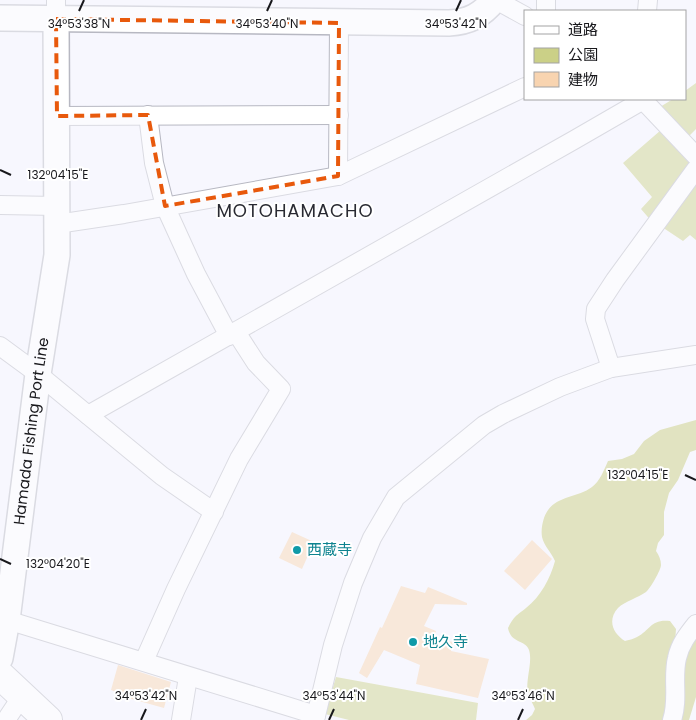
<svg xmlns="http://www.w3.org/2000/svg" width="696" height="720" font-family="Poppins,'Noto Sans JP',sans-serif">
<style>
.green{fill:#cbd087}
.forest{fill:#c5ca79}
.building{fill:#f8d4b0}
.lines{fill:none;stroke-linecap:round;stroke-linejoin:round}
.street-casing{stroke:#b7b8c2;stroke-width:20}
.secondary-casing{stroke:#b7b8c2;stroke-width:28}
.highway-casing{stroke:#b7b8c2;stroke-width:30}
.street{stroke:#fff;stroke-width:18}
.secondary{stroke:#fff;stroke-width:25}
.highway{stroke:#fff;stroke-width:28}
.marked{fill:none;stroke:#e8590c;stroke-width:4;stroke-dasharray:10 6;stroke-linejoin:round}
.ticks{fill:none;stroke:#18181c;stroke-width:2}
.culture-dot{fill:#0f9aa8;stroke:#fff;stroke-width:2}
.labels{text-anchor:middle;stroke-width:4;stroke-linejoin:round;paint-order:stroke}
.street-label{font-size:15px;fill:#18181c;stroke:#fff}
.culture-label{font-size:15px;fill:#0d838f;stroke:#fff;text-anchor:start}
.quarter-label{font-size:18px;letter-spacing:1px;fill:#292a32;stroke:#fff}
.ticks-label{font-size:12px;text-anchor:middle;fill:#18181c;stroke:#fff;stroke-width:4;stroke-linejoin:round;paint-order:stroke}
</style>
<rect width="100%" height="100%" fill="#f7f7fe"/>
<g class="green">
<polygon points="696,83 696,129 687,138 660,107 673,99 685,99 685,91"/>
<polygon points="661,130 692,164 653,223 641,209 652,197 623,163"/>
<polygon points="696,179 696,240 690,235 683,241 662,227"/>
<polygon points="336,677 478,703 476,720 349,720 325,714"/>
</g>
<g class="forest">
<path d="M 696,420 L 696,450 L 690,452 L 678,480 L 669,493 L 664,512 L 664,535 L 658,543 L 656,551 C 659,555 661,560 661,565 C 661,570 650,589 646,592 C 638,598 625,601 618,608 C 607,620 613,634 625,641 C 628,640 634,639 637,637 C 651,630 650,619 670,621 L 676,629 L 672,688 L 663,720 L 526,720 L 532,715 L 535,709 C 533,704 530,699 528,694 C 525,681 533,662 529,650 C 525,639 511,644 508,628 C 514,616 516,616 526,608 C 541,596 550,579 555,561 C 551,552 544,546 542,537 C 541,531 542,524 544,518 C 552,495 576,499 592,487 C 600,481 604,470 608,461 L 622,459 L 634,454 L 644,441 L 660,430 Z"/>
<polygon points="696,636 696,697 689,720 675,720 684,650"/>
</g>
<g class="building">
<polygon points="292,532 314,542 302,569 279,558"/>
<polygon points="532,540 552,559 525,590 504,571"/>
<polygon points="401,586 425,593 428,587 467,603 467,605 435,604 424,626 436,631 434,638 453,642 451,651 489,659 478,698 416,684 420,665 384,650 367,678 359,673 380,627 382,628"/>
<polygon points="118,665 171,682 164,708 121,696 121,694 111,690"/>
</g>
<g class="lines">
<g class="street-casing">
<g id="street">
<polyline points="56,0 56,19"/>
<polyline points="496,0 525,16"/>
<polyline points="546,0 546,11"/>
<polyline points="647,11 648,0"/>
<polyline points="642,99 696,156"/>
<polyline points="148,115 154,163 165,206 196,274 229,336"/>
<polyline points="57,116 339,115"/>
<polyline points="338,176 339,23"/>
<polyline points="0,205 57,206"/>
<polyline points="57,224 124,214 338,176 525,87"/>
<polyline points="0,346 38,374 162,476 214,512"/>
<polyline points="611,368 595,319 596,309 615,280 696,169"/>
<polyline points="88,415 574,140 645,99"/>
<polyline points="7,620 316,715"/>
<polyline points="144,661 176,589 239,459 281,389 256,363 236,332"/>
<polyline points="7,720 8,717 22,696"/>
<polyline points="181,720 188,677"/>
<polyline points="315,720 333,645 353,583 372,538 396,497 484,425 503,414 560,387 611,368 696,355"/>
<path d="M 672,720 C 679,699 672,678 677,658 C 680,644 688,634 696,624"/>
</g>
</g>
<g class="secondary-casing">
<g id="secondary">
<path d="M 0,18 L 449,23 C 469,22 482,15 494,0"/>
<path id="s1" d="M 0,658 L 7,620 L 38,374 L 57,255 L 56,19"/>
</g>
</g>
<g class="highway-casing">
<polyline id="highway" points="0,675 48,720"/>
</g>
<use href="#street" class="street"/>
<use href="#secondary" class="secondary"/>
<use href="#highway" class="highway"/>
</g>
<path d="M0 0H696V720H0ZM 56,19 L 339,23 L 338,176 L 165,206 L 148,115 L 57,116 Z" fill="#f7f7fe" fill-opacity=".55" fill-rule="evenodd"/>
<path class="marked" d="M 56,19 L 339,23 L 338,176 L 165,206 L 148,115 L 57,116 Z"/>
<path class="ticks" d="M 79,11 L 84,0M 267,11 L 272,0M 456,11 L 461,0M 0,170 L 11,175M 685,475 L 696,480M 0,559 L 11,564M 141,720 L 146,709M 329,720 L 334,709M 518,720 L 523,709"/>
<g class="culture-dot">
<circle cx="297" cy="550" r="5"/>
<circle cx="413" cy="642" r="5"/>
</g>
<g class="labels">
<g class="street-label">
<text dy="5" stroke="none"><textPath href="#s1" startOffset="229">Hamada Fishing Port Line</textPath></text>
</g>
<g class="culture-label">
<text x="307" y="555">西蔵寺</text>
<text x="423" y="647">地久寺</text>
</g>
<g class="quarter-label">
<text x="295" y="217">MOTOHAMACHO</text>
</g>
</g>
<g class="ticks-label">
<text x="79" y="28">34°53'38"N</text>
<text x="267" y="28">34°53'40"N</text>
<text x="456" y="28">34°53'42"N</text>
<text x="58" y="179">132°04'15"E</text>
<text x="638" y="479">132°04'15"E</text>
<text x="58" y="568">132°04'20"E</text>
<text x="146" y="700">34°53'42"N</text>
<text x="334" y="700">34°53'44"N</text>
<text x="523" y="700">34°53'46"N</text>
</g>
<rect x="524" y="10" width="162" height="90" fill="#ffffff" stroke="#a3a3a4"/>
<rect x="534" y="26" width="25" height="8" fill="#ffffff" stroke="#a3a3a4"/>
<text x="568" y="35" font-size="15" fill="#18181c">道路</text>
<rect x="534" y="48" width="25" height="15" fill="#cbd087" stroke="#a3a3a4"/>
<text x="568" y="60" font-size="15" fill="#18181c">公園</text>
<rect x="534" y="72" width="25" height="15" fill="#f8d4b0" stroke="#a3a3a4"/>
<text x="568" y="85" font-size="15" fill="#18181c">建物</text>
</svg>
